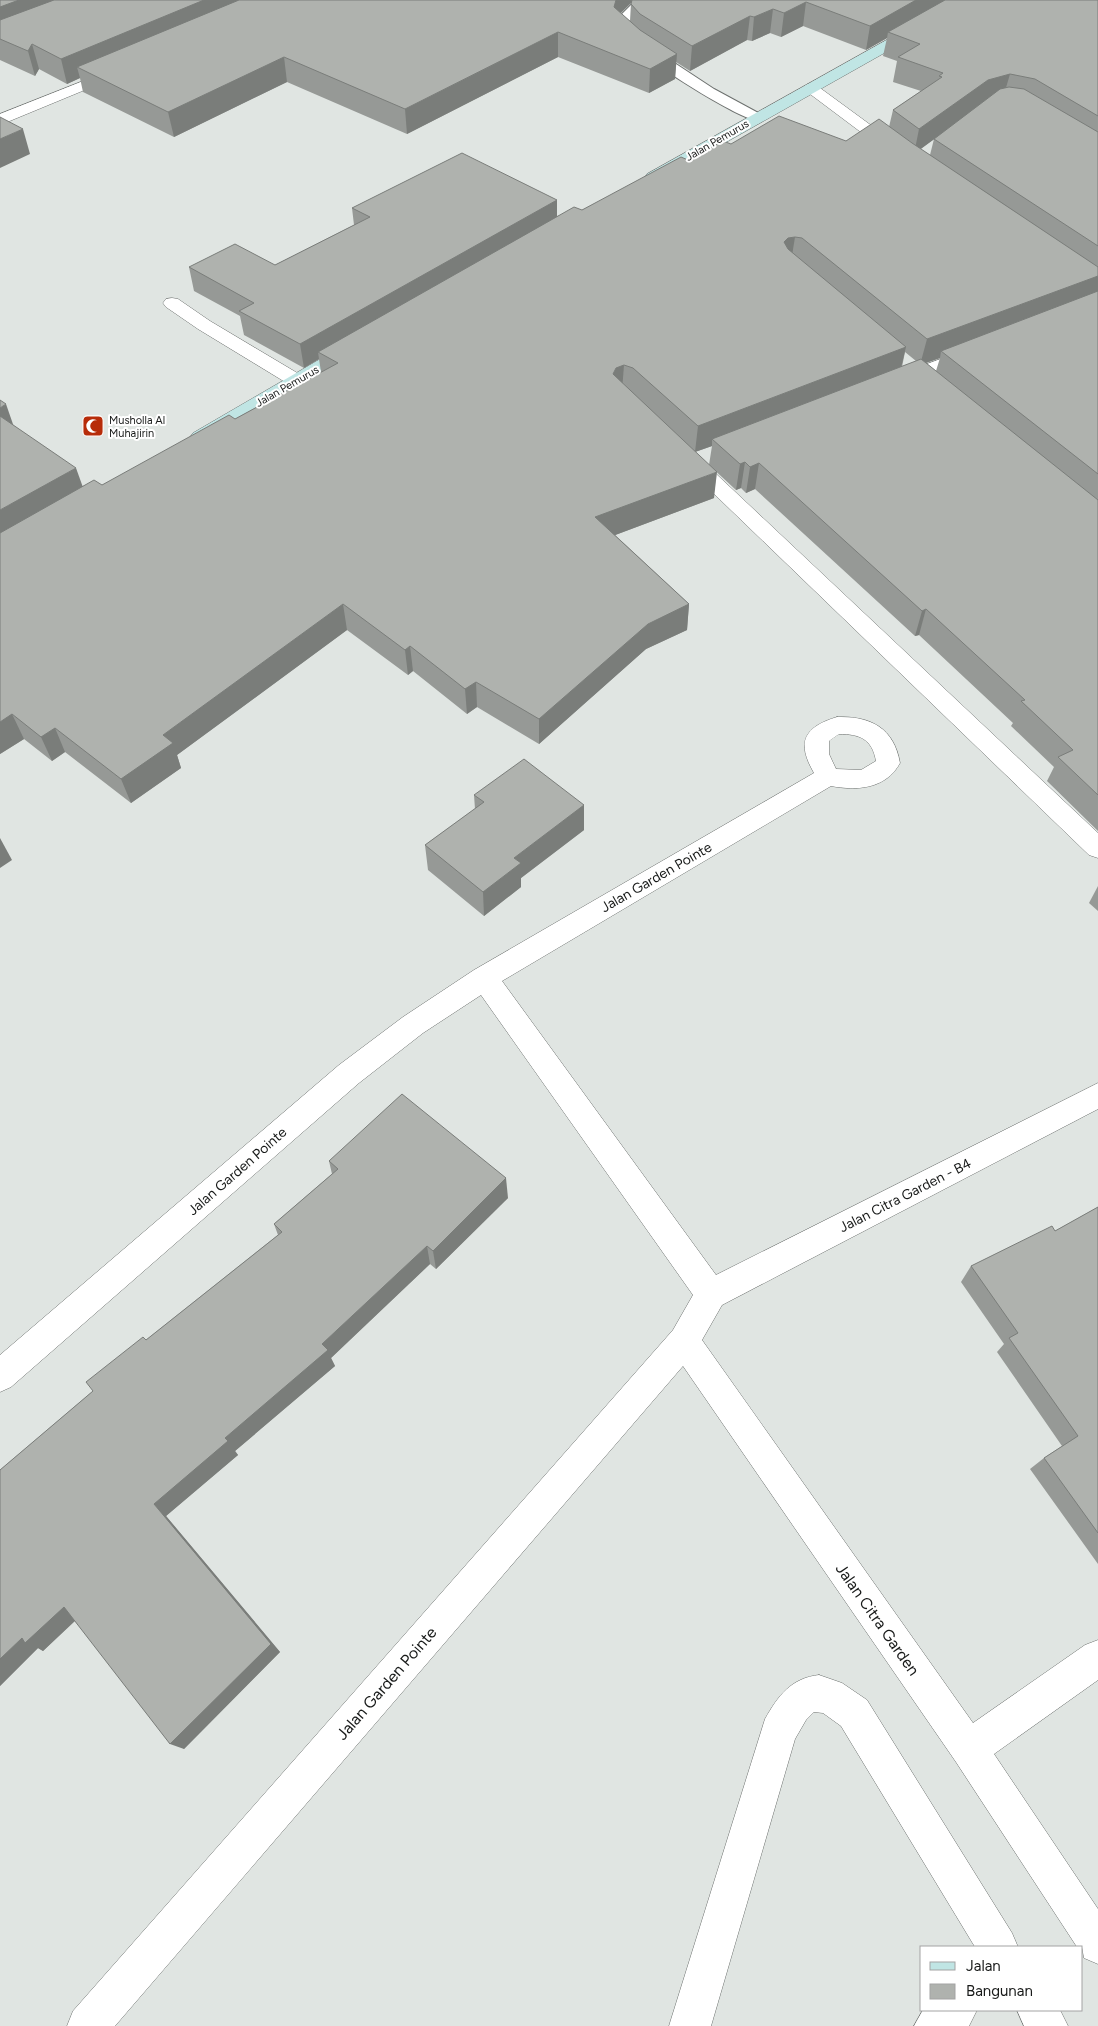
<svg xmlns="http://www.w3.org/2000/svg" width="1098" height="2026" font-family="Figtree,sans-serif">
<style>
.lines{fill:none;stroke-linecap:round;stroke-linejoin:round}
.lane-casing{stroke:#6c706e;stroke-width:2}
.street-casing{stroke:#6c706e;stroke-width:1}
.secondary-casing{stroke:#6c706e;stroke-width:1}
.lane{fill:#fff;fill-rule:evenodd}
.street{fill:#fff;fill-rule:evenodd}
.secondary{fill:#c0e5e4;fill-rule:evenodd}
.wall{fill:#969996;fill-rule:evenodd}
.shaded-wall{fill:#7a7d7a}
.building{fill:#afb2ae;stroke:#7a7d7a}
.labels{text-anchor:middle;stroke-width:4;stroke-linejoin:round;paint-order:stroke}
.far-street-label{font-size:11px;fill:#181a19;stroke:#fff}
.far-poi-label{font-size:11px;fill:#181a19;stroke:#fff;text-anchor:start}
.street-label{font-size:14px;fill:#181a19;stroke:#fff}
.near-street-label{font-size:16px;fill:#181a19;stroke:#fff}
</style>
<rect width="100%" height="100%" fill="#e0e5e2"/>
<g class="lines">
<g class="lane-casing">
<path id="lane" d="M 636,0 L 649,0 L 629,22 L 628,29 L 638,39 L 714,89 L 762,115 L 764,118 L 762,121 C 744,125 627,48 614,30 L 618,18 Z"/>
</g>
<g class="street-casing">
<g id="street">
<polygon points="116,68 121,69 123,72 121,75 0,125 0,114"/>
<polygon points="811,83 816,85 902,148 904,151 902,154 890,154 806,91 803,88 806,85"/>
<polygon points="172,298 178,299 210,321 304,377 307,381 304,385 297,387 290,385 198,329 166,307 163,303 166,299"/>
<polygon points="973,347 980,349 982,353 980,357 903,386 896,388 889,386 886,382 889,378"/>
<polygon points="689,453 696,455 1098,833 1098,858 1089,855 682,463 679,459 682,455"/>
<path d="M 837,717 C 871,716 894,728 900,763 C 886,789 857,791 831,786 L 502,981 L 716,1275 L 1098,1083 L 1098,1109 L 722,1305 L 702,1340 L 973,1723 L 1085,1645 L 1098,1640 L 1098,1680 L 994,1754 L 1098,1909 L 1098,1964 L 1084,1958 L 1082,1947 L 1077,1947 L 956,1762 L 683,1366 L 115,2026 L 67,2026 L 73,2011 L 673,1330 L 693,1295 L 481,995 L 423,1033 L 359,1083 L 11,1387 L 0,1392 L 0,1355 L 339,1065 L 403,1017 L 474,970 L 814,773 C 796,742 804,727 837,717 ZM 839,734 C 860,734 872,739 876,761 L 861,770 L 836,769 L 829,754 L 829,741 Z"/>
<path d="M 819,1675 L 842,1683 L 867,1700 L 1012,1933 L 1018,1947 L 975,1947 L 841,1726 L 823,1713 L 814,1712 L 806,1720 L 795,1739 L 711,2026 L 669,2026 L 765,1719 C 778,1696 791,1678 819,1675 Z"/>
<polygon points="923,2010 977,2010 969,2026 914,2026"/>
<polygon points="1017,2010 1060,2010 1068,2026 1024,2026"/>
</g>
</g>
<g class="secondary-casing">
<g id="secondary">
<polygon points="958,0 975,0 973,3 659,180 647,180 645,177 647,174"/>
<polygon points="353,342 360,344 362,348 360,352 207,441 200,443 193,441 190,437 193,433 346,344"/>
</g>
</g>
<use href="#lane" class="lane"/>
<use href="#street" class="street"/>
<use href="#secondary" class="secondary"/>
</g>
<g class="wall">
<path d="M 0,0 L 1098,0 L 1098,831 L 1047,781 L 1054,767 L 1011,726 L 1013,723 L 919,635 L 915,636 L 755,489 L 746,493 L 741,488 L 736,490 L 709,465 L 712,446 L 695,452 L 714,498 L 615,535 L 689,604 L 687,630 L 646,649 L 539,744 L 477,707 L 467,714 L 413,671 L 408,675 L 347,630 L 177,755 L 181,768 L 131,803 L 65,752 L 52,761 L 24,739 L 0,754 L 13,425 L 82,486 L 102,485 L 235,419 L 321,372 L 319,359 L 304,368 L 244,335 L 240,316 L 194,291 L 189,267 L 275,265 L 354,225 L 352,208 L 557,200 L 557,216 L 582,210 L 688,160 L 731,144 L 846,141 L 889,127 L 893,110 L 921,91 L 893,82 L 897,61 L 883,56 L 887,38 L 866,50 L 803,26 L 781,37 L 770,33 L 752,41 L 747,40 L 690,71 L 676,62 L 675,79 L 649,93 L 558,57 L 407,134 L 287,82 L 174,137 L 83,92 L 80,78 L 67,84 L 39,69 L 35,76 L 0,60 ZM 631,3 L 630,21 L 620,13 ZM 934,139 L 930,155 L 920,149 ZM 905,352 L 916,361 L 902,367 ZM 940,358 L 936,371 L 926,363 Z"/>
<polygon points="474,795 584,805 584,830 521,878 521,887 484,916 428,870 425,845 475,809"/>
<polygon points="1098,886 1098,911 1089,903"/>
<polygon points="329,1161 508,1198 436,1269 430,1264 331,1358 335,1366 235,1451 238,1455 166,1516 280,1652 184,1749 75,1621 43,1651 38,1648 0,1686 0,1470 93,1391 146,1340 278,1235 274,1224 332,1174"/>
<polygon points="1098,1207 1098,1564 1030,1469 1044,1458 1062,1446 997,1352 1004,1344 961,1282 971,1266 1055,1231"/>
</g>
<g class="shaded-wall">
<polygon points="19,0 87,0 0,34 0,7"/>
<polygon points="204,0 265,0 77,67 80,78 67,84 61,59"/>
<polygon points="616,0 634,0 617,17 614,7"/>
<polygon points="916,0 954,0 888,32 887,38 866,50 870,26"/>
<polygon points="806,2 803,26 781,37 784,13"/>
<polygon points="773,9 770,33 752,41 754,17"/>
<polygon points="750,16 747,40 690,71 692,46"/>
<polygon points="558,32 558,57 407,134 405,109"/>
<polygon points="32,44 39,69 35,76 28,51"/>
<polygon points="677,54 675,79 649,93 650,69"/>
<polygon points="284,57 287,82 174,137 168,112"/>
<polygon points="1010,74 1003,98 982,104 914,154 919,129 988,80"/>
<polygon points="23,129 30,154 0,168 0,139"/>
<polygon points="557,200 557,224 318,352 319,359 304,368 300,344"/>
<polygon points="795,237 791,262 784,242 788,238"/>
<polygon points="1098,276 1098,299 941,351 940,358 920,365 927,339"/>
<polygon points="906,347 900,372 712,439 712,446 695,452 698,426"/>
<polygon points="624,365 622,391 613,374 616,368"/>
<polygon points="6,404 15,430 0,430 0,408"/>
<polygon points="745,462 741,488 736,490 740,464"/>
<polygon points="759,463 755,489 746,493 750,467"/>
<polygon points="76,468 85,493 0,542 0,510"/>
<polygon points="717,472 714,498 594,543 595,517"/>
<polygon points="343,604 347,630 177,755 181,768 131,803 121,779 163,735"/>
<polygon points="689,604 687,630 646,649 539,744 539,719 648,624"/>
<polygon points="926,609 919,635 915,636 922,611"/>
<polygon points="410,646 413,671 408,675 405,650"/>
<polygon points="476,682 477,707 467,714 465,689"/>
<polygon points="12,714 24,739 0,754 0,722"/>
<polygon points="55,728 65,752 52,761 41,737"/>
<polygon points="584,805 584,830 521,878 521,887 484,916 483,892 514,858"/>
<polygon points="0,838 12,860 0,868"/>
<polygon points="506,1178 508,1198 436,1269 433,1251"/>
<polygon points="427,1246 430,1264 331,1358 335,1366 235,1451 238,1455 166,1516 280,1652 184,1749 170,1744 154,1504 225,1438 322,1344"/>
<polygon points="64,1607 80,1616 43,1651 38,1648 0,1686 0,1659 22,1638"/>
</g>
<g class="building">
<polygon points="0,0 19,0 0,7"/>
<polygon points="54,0 204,0 61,59 32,44 28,51 0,39 0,20"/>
<polygon points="239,0 616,0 614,7 640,30 677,54 650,69 558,32 405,109 284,57 168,112 77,67"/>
<polygon points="632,0 916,0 870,26 806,2 784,13 773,9 754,17 750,16 692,46 640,14 631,4"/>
<polygon points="945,0 1098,0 1098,116 1035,79 1010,74 988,80 919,129 893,110 942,77 939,76 943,73 898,57 920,44 888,32"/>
<polygon points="1009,87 1024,89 1098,132 1098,246 934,139 1000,89"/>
<polygon points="779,116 846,141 879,119 912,143 1098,267 1098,276 927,339 802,238 795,237 788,238 784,242 788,249 906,347 698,426 633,368 624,365 616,368 613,374 717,472 595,517 689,604 648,624 539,719 476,682 465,689 410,646 405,650 343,604 163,735 173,743 121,779 55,728 41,737 12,714 0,722 0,533 94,480 102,485 229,415 235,419 338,363 318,352 574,207 582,210 681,157 688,160 723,141 731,144"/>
<polygon points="0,117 23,129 0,139"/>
<polygon points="462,153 557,200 300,344 239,311 254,303 189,267 235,244 275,265 370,217 352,208"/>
<polygon points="1098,291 1098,474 941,351"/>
<polygon points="921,359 1098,500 1098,795 1058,757 1073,750 1021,701 1025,700 926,609 922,611 759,463 750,467 745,462 740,464 712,439"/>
<polygon points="0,400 6,404 0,408"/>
<polygon points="0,416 76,468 0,510"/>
<polygon points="524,759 584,805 514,858 521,863 483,892 425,845 484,802 474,795"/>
<polygon points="402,1094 506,1178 433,1251 427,1246 322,1344 328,1350 225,1438 228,1441 154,1504 271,1644 170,1744 64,1607 25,1643 22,1638 0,1659 0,1470 93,1391 86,1382 143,1337 146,1340 282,1232 274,1224 338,1169 329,1161"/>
<polygon points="1098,1207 1098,1533 1044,1458 1078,1436 1009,1338 1018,1333 971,1266 1052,1226 1055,1231"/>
</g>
<defs>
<g id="mosque-square" transform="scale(1.125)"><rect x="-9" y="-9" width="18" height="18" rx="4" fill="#b72c0a" stroke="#fff"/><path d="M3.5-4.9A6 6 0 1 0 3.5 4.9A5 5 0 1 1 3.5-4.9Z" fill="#fff"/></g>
</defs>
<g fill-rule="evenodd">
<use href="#mosque-square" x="93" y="426"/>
</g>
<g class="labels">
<g class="far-street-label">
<text transform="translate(717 140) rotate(-30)" y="4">Jalan Pemurus</text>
<text transform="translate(287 386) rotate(-30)" y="4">Jalan Pemurus</text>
</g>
<g class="far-poi-label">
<text x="109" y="424">Musholla Al<tspan x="109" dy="13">Muhajirin</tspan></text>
</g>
<g class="street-label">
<text transform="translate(656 877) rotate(-30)" y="5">Jalan Garden Pointe</text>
<text transform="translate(237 1171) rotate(-41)" y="5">Jalan Garden Pointe</text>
<text transform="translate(905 1195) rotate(-27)" y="5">Jalan Citra Garden - B4</text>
</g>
<g class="near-street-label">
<text transform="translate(878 1619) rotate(55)" y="6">Jalan Citra Garden</text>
<text transform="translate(386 1683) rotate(-49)" y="6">Jalan Garden Pointe</text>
</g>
</g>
<rect x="920" y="1946" width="162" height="65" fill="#ffffff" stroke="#a3a3a3"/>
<rect x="930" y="1962" width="25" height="8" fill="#c0e5e4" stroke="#a3a3a3"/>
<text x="966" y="1971" font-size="15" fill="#181a19">Jalan</text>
<rect x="930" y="1984" width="25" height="15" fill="#afb2ae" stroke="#a3a3a3"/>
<text x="966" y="1996" font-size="15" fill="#181a19">Bangunan</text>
</svg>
